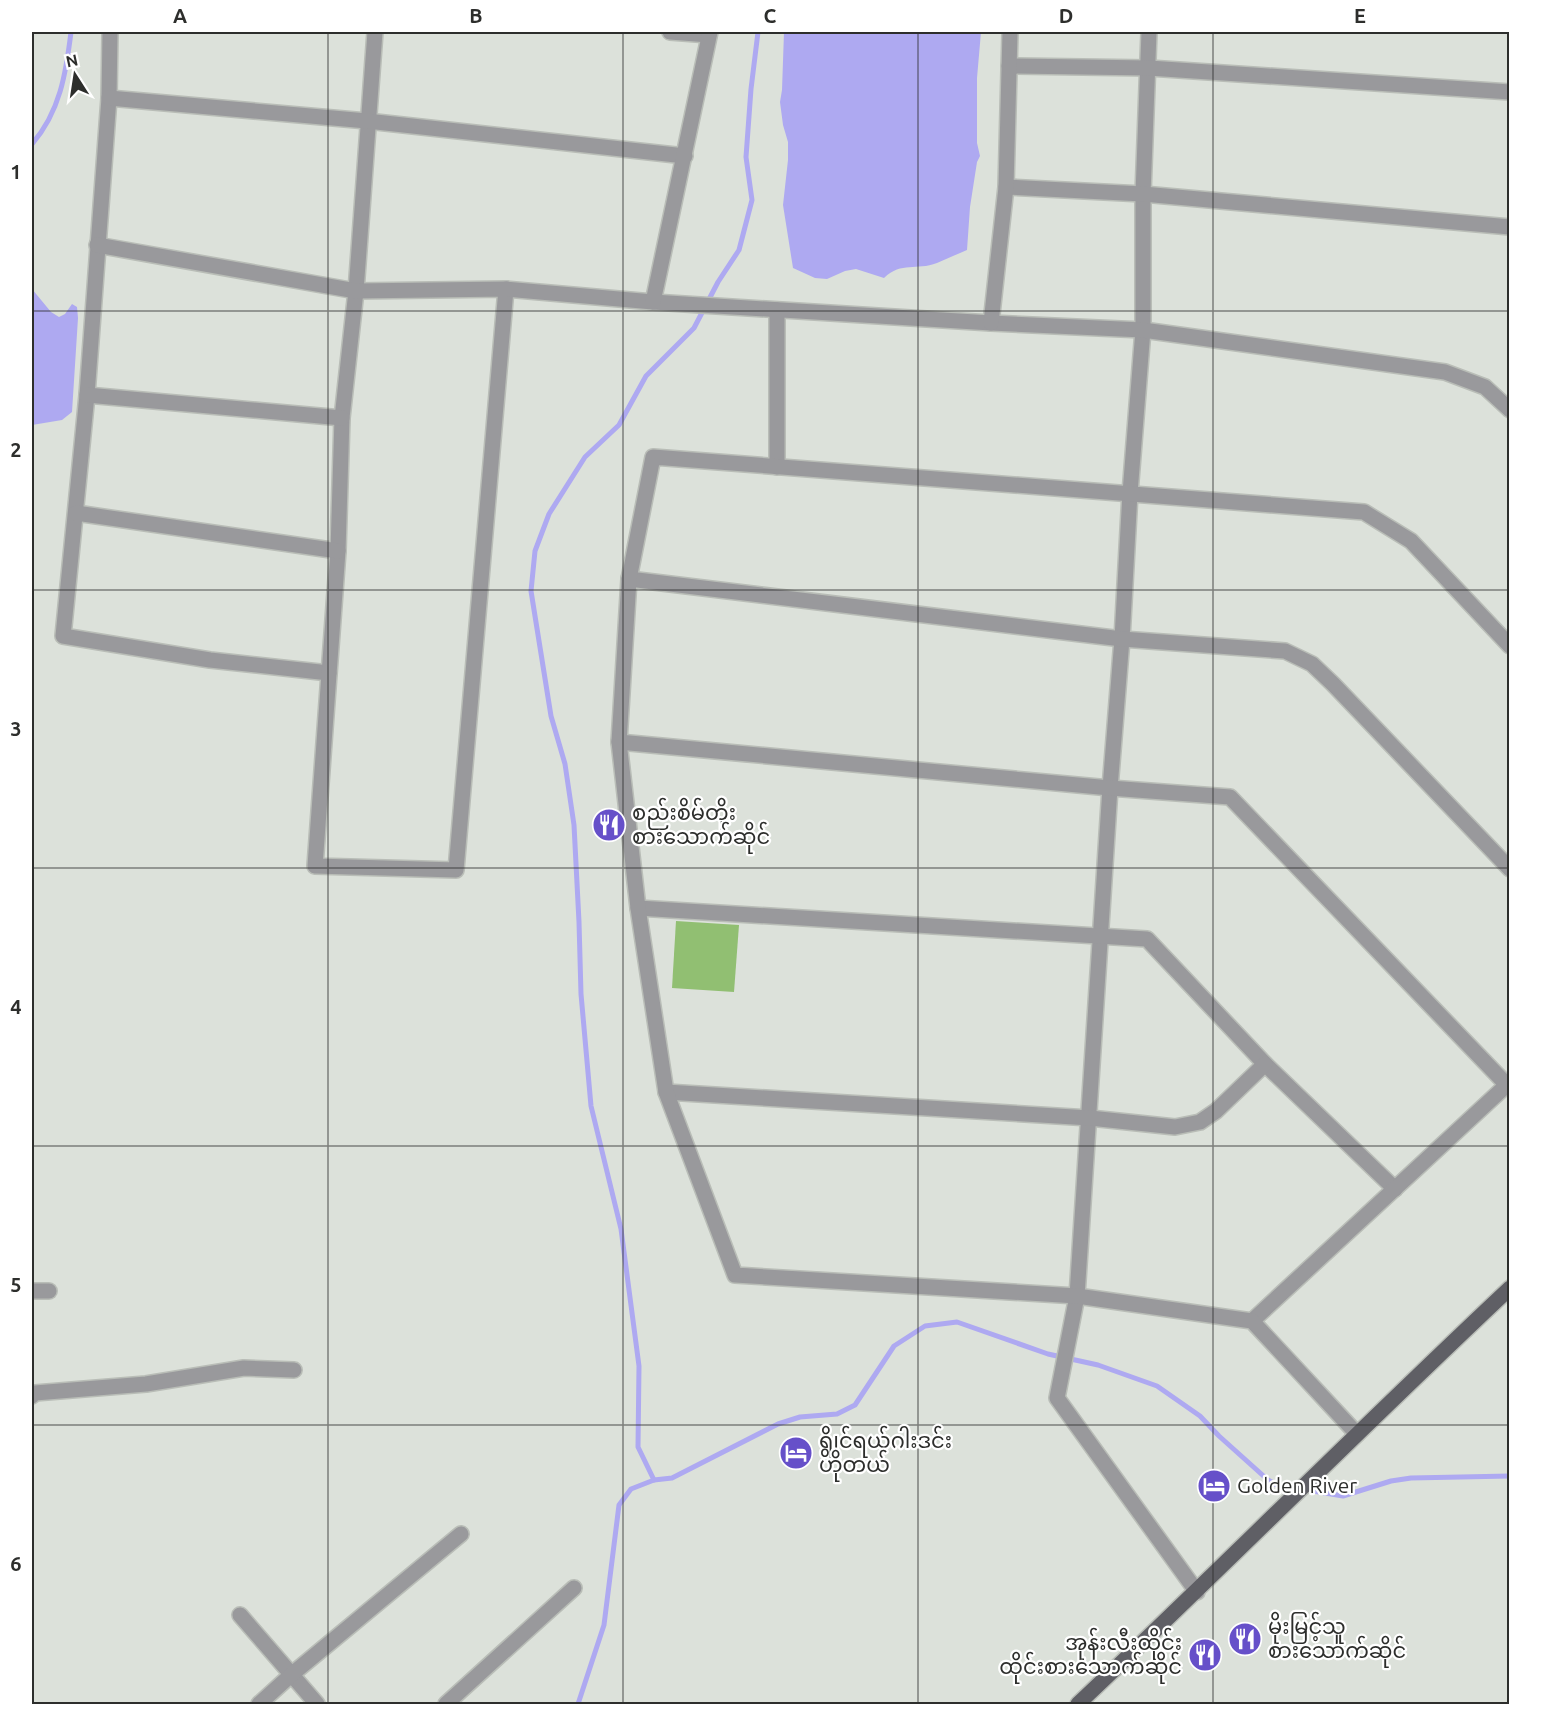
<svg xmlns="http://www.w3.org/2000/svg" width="1541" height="1736" font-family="Ubuntu,'Noto Sans Myanmar',sans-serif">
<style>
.green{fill:#91bf72}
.water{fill:#aea9f1}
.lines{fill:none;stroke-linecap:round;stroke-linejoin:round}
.stream{stroke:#aea9f1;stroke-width:5}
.minor-casing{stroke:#b9bdb7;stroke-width:18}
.major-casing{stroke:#b9bdb7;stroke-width:18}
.minor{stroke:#99999c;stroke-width:15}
.major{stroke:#5f5f65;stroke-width:15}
.grid{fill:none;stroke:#2d2e2c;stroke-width:1.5;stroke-opacity:0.55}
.labels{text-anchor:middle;stroke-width:4.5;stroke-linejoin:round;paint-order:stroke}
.poi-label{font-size:21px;fill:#2d2e2c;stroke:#fff;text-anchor:start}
.neatline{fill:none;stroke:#2d2e2c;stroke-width:2}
.grid-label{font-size:20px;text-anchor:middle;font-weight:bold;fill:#2d2e2c}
</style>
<rect width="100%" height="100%" fill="#dce1da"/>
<polygon class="green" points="676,921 739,925 734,992 672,988"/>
<g class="water">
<path d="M 784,32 L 981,32 L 977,78 L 977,143 L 980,156 L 977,162 L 970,207 L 967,250 C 957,254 947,259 937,263 C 916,271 902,261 884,278 L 856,269 L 845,271 L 827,279 L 815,278 L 793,268 L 783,205 L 788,160 L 788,142 L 783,125 L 780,102 L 782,90 Z"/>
<polygon points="32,289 51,312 59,317 65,314 72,304 77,307 78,318 72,412 62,420 32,425"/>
</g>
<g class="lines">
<g class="stream">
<path d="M 32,144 C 60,112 66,73 71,32"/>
<polyline points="654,1480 638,1447 639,1366 621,1229 591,1106 581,994 579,922 574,825 565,764 551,716 531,591 535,551 549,514 585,457 619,425 646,376 694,328 718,282 739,250 752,200 746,157 751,89 758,32"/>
<polyline points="578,1704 604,1625 619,1505 631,1489 654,1480 672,1478 778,1424 800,1417 837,1414 855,1405 894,1346 925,1326 957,1322 1048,1354 1098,1365 1157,1386 1200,1416 1219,1436 1268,1480 1277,1485 1343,1496 1391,1481 1411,1478 1510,1476"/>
</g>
<g class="minor-casing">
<g id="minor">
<polyline points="110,32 109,98 87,395 63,636 210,660 329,673"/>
<polyline points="375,32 356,291 342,418 338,551 315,866 456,870 506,289"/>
<polyline points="670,32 709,35"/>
<polyline points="1149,32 1143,194 1143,330 1130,493 1122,639 1110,788 1077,1296 1057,1398 1197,1592"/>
<polyline points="1009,66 1149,68 1510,92"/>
<polyline points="109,98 367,121 685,156"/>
<polyline points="1006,187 1143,194 1510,227"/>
<polyline points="97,245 356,291 506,289 653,302 991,323 1143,330 1445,372 1485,387 1510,410"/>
<polyline points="653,302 710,32"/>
<polyline points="991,323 1006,187 1010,32"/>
<polyline points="87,395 342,418"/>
<polyline points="777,467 777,310"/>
<polyline points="76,513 338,551"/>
<polyline points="629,579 1122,639 1285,651 1312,664 1333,684 1510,869"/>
<polyline points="619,742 1110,788 1230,797 1507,1085"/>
<polyline points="638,908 1147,939 1265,1064 1395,1189"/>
<polyline points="666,1092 1090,1118 1175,1127 1200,1122 1216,1111 1265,1064"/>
<polyline points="32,1291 49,1291"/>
<polyline points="1252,1321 1510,1082"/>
<polyline points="32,1396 35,1393 146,1384 244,1368 294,1370"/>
<polyline points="1357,1434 1252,1321 1077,1296 735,1275 666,1092 638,908 619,742 629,579 653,457 1364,512 1411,541 1510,646"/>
<polyline points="240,1615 317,1704"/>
<polyline points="259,1704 291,1675 461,1534"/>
<polyline points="446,1704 574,1588"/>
</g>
</g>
<g class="major-casing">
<path id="major" d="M 1078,1704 C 1223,1567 1364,1425 1510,1288"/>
</g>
<use href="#minor" class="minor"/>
<use href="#major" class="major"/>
</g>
<path class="grid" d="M 328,32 L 328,1704M 623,32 L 623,1704M 918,32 L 918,1704M 1213,32 L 1213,1704M 32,311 L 1510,311M 32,590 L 1510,590M 32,868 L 1510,868M 32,1146 L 1510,1146M 32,1425 L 1510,1425"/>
<defs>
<g id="restaurant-disc" transform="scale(1.725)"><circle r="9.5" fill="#6650c9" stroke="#fff"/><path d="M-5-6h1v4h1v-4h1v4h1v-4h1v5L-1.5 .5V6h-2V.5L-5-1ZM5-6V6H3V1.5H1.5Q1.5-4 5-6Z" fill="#fff"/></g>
<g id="hotel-disc" transform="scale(1.725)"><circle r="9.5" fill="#6650c9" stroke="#fff"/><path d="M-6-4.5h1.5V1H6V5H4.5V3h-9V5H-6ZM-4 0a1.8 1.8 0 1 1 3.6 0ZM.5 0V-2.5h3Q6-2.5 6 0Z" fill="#fff"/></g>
</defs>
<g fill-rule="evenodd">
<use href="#restaurant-disc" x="609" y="825"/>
<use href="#hotel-disc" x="796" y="1453"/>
<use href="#hotel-disc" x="1214" y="1486"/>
<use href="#restaurant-disc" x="1245" y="1639"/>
<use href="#restaurant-disc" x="1205" y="1655"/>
</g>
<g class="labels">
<g class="poi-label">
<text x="632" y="820">စည်းစိမ်တိုး<tspan x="632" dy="24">စားသောက်ဆိုင်</tspan></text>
<text x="819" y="1448">ရွိုင်ရယ်ဂါးဒင်း<tspan x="819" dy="24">ဟိုတယ်</tspan></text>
<text x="1237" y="1493">Golden River</text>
<text x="1268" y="1634">မိုးမြင့်သူ<tspan x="1268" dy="24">စားသောက်ဆိုင်</tspan></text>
<text x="1182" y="1650" text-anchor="end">အုန်းလီးထိုင်း<tspan x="1182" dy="24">ထိုင်းစားသောက်ဆိုင်</tspan></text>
</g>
</g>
<rect width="1541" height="1736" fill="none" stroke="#ffffff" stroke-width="66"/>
<g transform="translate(75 75) rotate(348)" stroke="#ffffff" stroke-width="4.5" paint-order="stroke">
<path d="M0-4.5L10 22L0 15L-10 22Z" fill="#2d2e2c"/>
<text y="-9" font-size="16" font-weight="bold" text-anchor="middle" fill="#2d2e2c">N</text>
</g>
<rect x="33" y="33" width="1475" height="1670" class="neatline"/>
<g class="grid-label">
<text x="180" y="23">A</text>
<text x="476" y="23">B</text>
<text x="770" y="23">C</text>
<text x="1066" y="23">D</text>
<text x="1360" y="23">E</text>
<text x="16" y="179">1</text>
<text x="16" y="457">2</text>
<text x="16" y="736">3</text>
<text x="16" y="1014">4</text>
<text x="16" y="1292">5</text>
<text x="16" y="1571">6</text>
</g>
</svg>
